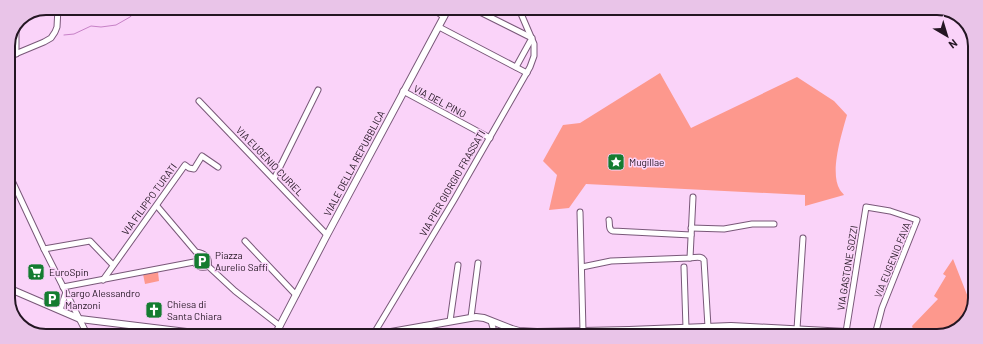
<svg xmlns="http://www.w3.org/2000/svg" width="983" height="344" font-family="Barlow,sans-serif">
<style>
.green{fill:#fd988d}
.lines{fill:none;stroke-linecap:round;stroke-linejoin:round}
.stream{stroke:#c781c7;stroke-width:1}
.minor-casing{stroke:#795879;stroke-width:7}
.tertiary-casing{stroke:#795879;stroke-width:8}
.minor{stroke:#fff;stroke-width:5}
.tertiary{stroke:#fff;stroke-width:6}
.labels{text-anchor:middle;stroke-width:3;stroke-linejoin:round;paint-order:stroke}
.street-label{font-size:10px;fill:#241623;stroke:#fad3f9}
.poi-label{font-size:10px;fill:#241623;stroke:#fad3f9;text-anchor:start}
.rim{fill:none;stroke:#241623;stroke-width:2}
</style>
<rect width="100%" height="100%" fill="#fad3f9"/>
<g class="green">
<path d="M 660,73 L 691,128 L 797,77 L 834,101 L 847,115 C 842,133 829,173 840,190 C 841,192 843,193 844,195 L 805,206 L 805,195 L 586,184 L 569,208 L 549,210 L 557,175 L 543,161 L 563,125 L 580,123 Z"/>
<polygon points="953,259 973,310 960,328 937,336 919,336 914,332 912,326 938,299 934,296 946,276 943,274"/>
<polygon points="158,272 159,281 145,284 143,274"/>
</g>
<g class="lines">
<polyline class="stream" points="64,35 74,34 91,26 101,27 116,25 130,17 140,8"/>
<g class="minor-casing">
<g id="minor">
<polyline points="433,9 444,17"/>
<polyline points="474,9 532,38 516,67"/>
<polyline points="439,27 527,73"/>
<polyline points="16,54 16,26"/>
<polyline points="8,57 44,42 51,38 55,32 57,27 58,8"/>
<polyline points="403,91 490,138"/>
<polyline points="199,101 327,235"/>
<polyline points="8,172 44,249 87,334"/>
<polyline points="274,179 318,90"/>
<path d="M 157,206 L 196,252 C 204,253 210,257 208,266"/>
<polyline points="580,212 583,331 584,335"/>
<path d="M 609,220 C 610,224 608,230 613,231 L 691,235"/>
<polyline points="691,228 724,229 752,224 774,224"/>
<polyline points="245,241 296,295"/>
<polyline points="44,249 90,241 113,265"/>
<path d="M 690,258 C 695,258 701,255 704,260 L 708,327"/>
<polyline points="208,266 235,291 280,326"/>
<polyline points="582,267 611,261 690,258 693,197"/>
<polyline points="684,267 686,328"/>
<polyline points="103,280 185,165 189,168 194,169 202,156 218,167"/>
<path d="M 63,287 L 194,262 C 198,267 202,269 208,266"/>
<polyline points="60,310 66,292"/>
<polyline points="471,317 478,263"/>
<polyline points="450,321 458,265"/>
<polyline points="491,321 495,335"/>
<polyline points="424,326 426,335"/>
<polyline points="703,327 705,335"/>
<polyline points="688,328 690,335"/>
<polyline points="771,328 774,336"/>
<polyline points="797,329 803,238"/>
<polyline points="846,332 866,207 890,211 917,220 882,308 875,335"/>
<polyline points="376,334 376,330 454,200 530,67 534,56 534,44 519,9"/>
<polyline points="524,335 528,332 529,335"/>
</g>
</g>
<g class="tertiary-casing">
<g id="tertiary">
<polyline points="8,288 80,319 203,334"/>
<polyline points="275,335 327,235 448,9"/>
<polyline points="374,335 476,317 484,318 512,329 519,331 537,332 629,330 731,326 846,332 882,336"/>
</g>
</g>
<use href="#minor" class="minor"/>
<use href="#tertiary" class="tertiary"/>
</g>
<defs>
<g id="sight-square" transform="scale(0.9)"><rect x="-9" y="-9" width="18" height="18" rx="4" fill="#147c30" stroke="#fad3f9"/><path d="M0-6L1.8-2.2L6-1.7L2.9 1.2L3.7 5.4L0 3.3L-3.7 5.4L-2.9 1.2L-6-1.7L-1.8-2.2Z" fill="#fff"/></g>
<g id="parking-square" transform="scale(0.9)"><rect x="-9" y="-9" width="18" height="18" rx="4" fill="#147c30" stroke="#fad3f9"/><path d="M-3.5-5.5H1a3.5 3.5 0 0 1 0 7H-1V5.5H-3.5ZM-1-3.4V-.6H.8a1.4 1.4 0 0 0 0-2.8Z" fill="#fff"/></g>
<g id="supermarket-square" transform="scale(0.9)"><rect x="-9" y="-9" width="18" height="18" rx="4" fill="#147c30" stroke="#fad3f9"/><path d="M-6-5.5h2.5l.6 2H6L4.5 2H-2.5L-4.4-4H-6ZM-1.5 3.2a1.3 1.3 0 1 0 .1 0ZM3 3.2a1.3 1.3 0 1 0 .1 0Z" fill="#fff"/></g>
<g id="church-square" transform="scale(0.9)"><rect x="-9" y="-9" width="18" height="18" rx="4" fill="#147c30" stroke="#fad3f9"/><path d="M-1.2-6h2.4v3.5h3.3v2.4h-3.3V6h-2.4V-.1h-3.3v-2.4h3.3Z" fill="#fff"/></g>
</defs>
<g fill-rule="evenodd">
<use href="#sight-square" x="616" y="162"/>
<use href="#parking-square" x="202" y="261"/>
<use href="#supermarket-square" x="36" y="272"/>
<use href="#parking-square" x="52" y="299"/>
<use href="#church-square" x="154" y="310"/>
</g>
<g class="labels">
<g class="street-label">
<text transform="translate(440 101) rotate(28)" y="4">VIA DEL PINO</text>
<text transform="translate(270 161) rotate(46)" y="4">VIA EUGENIO CURIEL</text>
<text transform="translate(354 163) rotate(-62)" y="4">VIALE DELLA REPUBBLICA</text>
<text transform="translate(452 183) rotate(-60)" y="4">VIA PIER GIORGIO FRASSATI</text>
<text transform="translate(149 199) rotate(-54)" y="4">VIA FILIPPO TURATI</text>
<text transform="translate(892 260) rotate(-68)" y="4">VIA EUGENIO FAVA</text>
<text transform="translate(847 268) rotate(-81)" y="4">VIA GASTONE SOZZI</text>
</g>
<g class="poi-label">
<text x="629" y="166">Mugillae</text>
<text x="215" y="259">Piazza<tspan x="215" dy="12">Aurelio Saffi</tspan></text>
<text x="49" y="276">EuroSpin</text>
<text x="65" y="297">Largo Alessandro<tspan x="65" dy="12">Manzoni</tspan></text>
<text x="167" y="308">Chiesa di<tspan x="167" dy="12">Santa Chiara</tspan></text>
</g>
</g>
<path d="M0 0H983V344H0ZM46 15H937A31 31 0 0 1 968 46V298A31 31 0 0 1 937 329H46A31 31 0 0 1 15 298V46A31 31 0 0 1 46 15Z" fill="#e9c4e8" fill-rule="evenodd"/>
<path class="rim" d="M46 15H937A31 31 0 0 1 968 46V298A31 31 0 0 1 937 329H46A31 31 0 0 1 15 298V46A31 31 0 0 1 46 15Z"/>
<g transform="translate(947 36) rotate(142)" stroke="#fad3f9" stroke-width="3" paint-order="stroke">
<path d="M0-3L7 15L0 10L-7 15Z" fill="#241623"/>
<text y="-6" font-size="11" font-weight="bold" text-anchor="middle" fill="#241623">N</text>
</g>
</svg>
